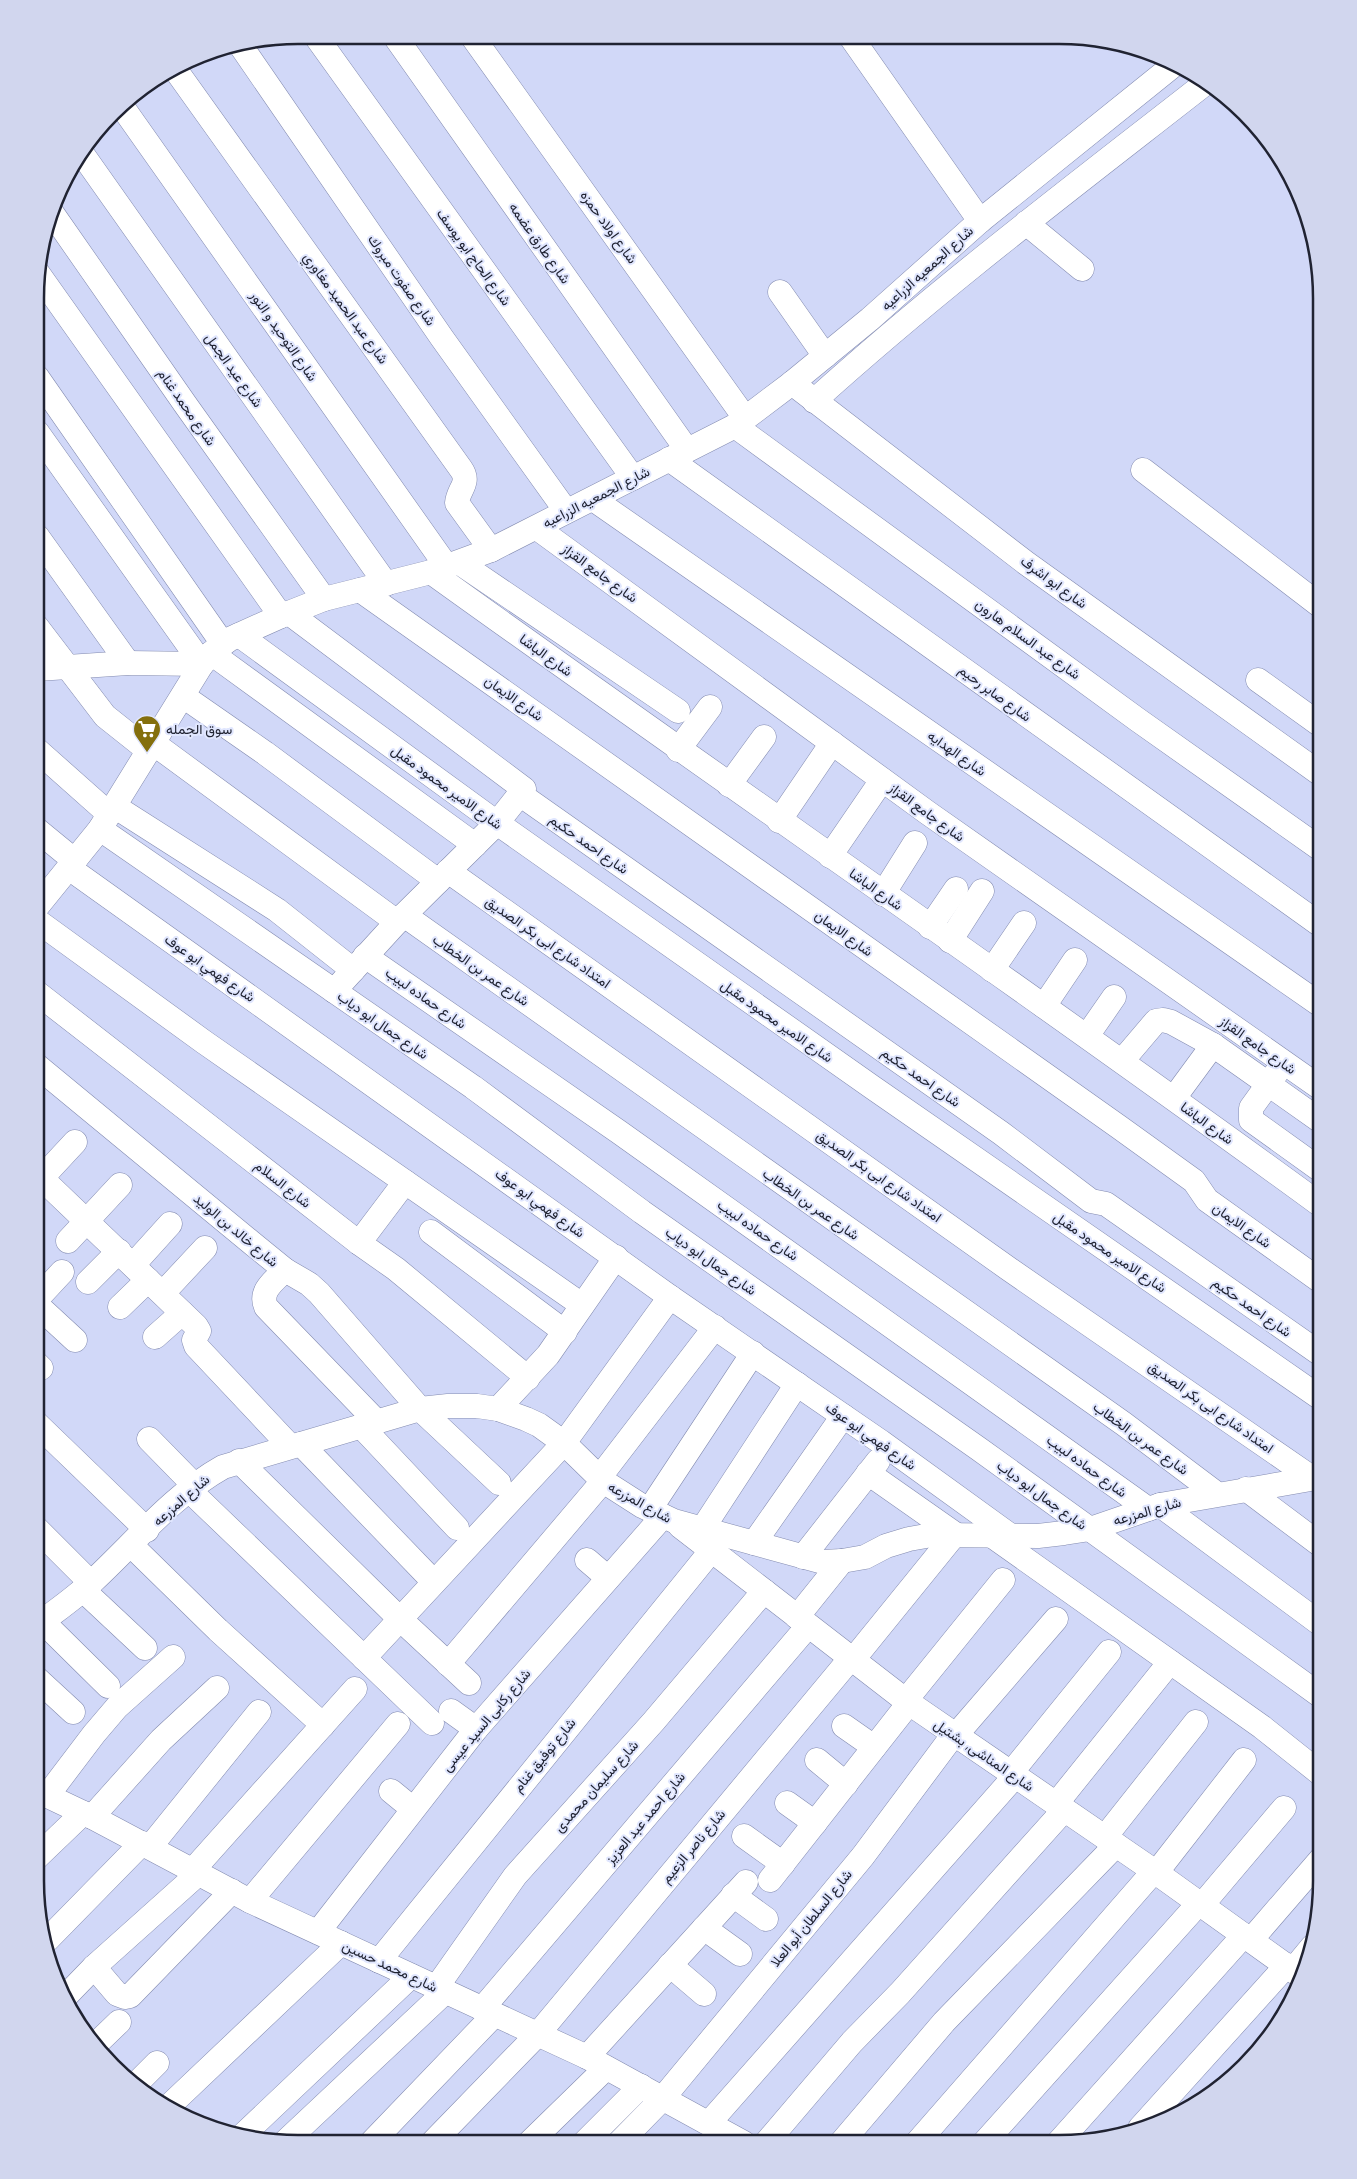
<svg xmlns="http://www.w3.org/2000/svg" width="1357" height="2179" font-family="Barlow,Vazirmatn,sans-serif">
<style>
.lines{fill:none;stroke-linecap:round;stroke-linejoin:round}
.minor-casing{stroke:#838bb0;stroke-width:25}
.minor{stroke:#fff;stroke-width:24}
.labels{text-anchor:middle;stroke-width:4;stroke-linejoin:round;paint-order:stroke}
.street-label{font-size:14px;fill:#202332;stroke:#e0e6fe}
.poi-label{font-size:14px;fill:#202332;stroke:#e0e6fe;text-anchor:start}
.rim{fill:none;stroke:#202332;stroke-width:2.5}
</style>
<rect width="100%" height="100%" fill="#d1d8f8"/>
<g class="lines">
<g class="minor-casing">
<g id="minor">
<polyline points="315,35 633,478"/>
<polyline points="394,35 687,450"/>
<polyline points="472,36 745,418"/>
<polyline points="851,37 980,221"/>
<polyline points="241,46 442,338 566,511"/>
<path d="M 175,69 L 461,469 C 471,483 458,489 457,503 L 491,550"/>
<polyline points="121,105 447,567"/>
<polyline points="83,155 386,584"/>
<polyline points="52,213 185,404 324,599"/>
<polyline points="1026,223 1082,269"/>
<polyline points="37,272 281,616"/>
<polyline points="780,292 825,356"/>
<polyline points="37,377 223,644"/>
<polyline points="792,383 1026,563 1322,775"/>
<path d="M 814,401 C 939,288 1074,186 1207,82"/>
<polyline points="735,426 1138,720 1322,850"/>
<polyline points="37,432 202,664"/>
<polyline points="669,459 1322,926"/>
<polyline points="1143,470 1322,607"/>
<polyline points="593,499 1322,1006"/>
<polyline points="537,528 928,813 1322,1089"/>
<polyline points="37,536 128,663"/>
<polyline points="460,563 678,711"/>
<path d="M 431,572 C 727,785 1028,991 1322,1206"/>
<polyline points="360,590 1119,1127 1194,1181 1207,1200 1322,1282"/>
<polyline points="289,613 524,789 497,823 397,922 334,991"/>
<polyline points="37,627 105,716 149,751"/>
<polyline points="239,635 497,823 872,1087 1322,1399"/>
<polyline points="211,653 475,845"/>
<polyline points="37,669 128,663 202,664"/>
<polyline points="1258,680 1322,726"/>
<polyline points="183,696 265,753 438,881"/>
<polyline points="153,743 397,922"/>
<polyline points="37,750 109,814"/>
<polyline points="678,750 710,707"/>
<polyline points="729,785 764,737"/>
<polyline points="521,795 1001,1133 1091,1201 1106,1204 1322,1355"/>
<polyline points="114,806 277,910 353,970"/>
<polyline points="779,821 832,743"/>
<polyline points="36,829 75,861"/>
<polyline points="100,829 473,1087 642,1212 979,1449 1321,1696"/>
<polyline points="830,856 882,780"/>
<polyline points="69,868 670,1297 881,1442 1011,1536"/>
<polyline points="448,871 1009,1269 1312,1478"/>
<polyline points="883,894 915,843"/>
<polyline points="36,908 100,829 202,664 216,649 230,639 281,616 324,599 431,572 491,550 735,426 792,383 870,319 980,221 1175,64"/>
<polyline points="404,915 1124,1424 1217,1494"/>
<polyline points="36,920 204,1042 582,1305"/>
<polyline points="930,927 956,889"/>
<polyline points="950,941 982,891"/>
<polyline points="365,956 619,1132 1148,1509"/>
<polyline points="992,970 1024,923"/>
<polyline points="36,992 359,1243 396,1269 528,1378"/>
<polyline points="1044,1006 1075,960"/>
<polyline points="1087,1036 1114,997"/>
<polyline points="1122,1061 1156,1021 1163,1020 1171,1022 1213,1045 1322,1122"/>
<polyline points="36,1065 253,1244 285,1270 309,1284 319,1293 420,1409 499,1483"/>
<polyline points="1277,1072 1251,1108 1251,1120 1322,1171"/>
<polyline points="1174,1098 1213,1045"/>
<polyline points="36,1173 196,1326 199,1331 194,1340 196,1346 290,1446"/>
<polyline points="36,1184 75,1142"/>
<polyline points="431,1232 565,1332"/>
<polyline points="68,1241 120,1185"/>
<polyline points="359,1243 405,1182"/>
<polyline points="133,1265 170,1224"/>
<path d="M 285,1270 C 274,1281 259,1291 266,1307 L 377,1422"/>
<polyline points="88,1282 119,1251"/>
<polyline points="163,1293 205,1248"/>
<polyline points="36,1300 62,1272"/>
<polyline points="36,1304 75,1340"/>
<polyline points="120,1307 148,1280"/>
<polyline points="155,1337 182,1313"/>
<polyline points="36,1363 41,1368"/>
<polyline points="498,1409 548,1355 616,1257"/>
<polyline points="36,1423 147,1530"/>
<polyline points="361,1426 457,1528"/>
<polyline points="149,1439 195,1486"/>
<polyline points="301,1444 434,1582"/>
<polyline points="239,1461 400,1619 469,1683"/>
<polyline points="599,1478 715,1327"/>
<polyline points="1246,1489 1322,1546"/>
<polyline points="189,1490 432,1723"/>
<polyline points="1160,1505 1322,1625"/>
<polyline points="650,1509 753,1353"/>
<polyline points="680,1526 909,1703 1154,1871 1302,1977"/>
<polyline points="35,1527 91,1583"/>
<polyline points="703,1528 797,1384"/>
<polyline points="991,1535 1262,1727 1321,1774"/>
<polyline points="754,1543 843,1416"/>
<polyline points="131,1545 218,1630 323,1725"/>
<polyline points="803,1557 878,1461"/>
<polyline points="587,1560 608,1578"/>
<polyline points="83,1590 145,1648"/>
<polyline points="35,1614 108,1686"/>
<polyline points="797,1617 842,1561"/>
<path d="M 35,1627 C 54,1612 75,1598 93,1581 C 135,1542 173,1495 223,1467 L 420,1409 L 448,1406 L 477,1406 L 498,1409 L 526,1419 L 539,1425 L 564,1443 L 603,1481 L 642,1506 L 674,1521 L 823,1562 L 842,1561 L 865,1557 L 886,1546 L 909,1539 L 932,1535 L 1038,1536 L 1064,1533 L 1090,1529 L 1160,1505 L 1322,1477"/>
<polyline points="364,1658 564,1443 670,1297"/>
<polyline points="852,1661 955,1534 868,1473"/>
<polyline points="448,1664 603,1481"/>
<polyline points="35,1677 73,1712"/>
<polyline points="906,1700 1003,1580"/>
<polyline points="451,1711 476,1729"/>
<polyline points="844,1726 874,1747"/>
<polyline points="956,1735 1056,1619"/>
<polyline points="817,1760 846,1784"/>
<polyline points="1011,1773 1109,1652"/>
<polyline points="35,1790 92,1817 250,1901 587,2057 744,2143"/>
<polyline points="391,1791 413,1809"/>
<polyline points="47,1796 94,1734 117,1707 173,1657"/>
<polyline points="787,1803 815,1823"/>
<polyline points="1056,1804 1170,1662"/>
<polyline points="92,1817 161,1740 217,1688"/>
<polyline points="744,1836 783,1864"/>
<polyline points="1105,1837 1196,1722"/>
<polyline points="150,1847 259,1712"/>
<polyline points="35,1859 83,1813"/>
<polyline points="193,1870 355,1689"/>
<polyline points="1156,1873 1244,1760"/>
<polyline points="770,1880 909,1703"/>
<polyline points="733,1895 766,1919"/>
<polyline points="250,1901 398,1724"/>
<polyline points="1202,1905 1284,1808"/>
<polyline points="704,1928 740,1954"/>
<polyline points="318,1932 476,1729 663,1516"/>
<polyline points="47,1940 142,1843"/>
<polyline points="1251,1940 1321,1859"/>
<polyline points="379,1961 711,1551"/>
<polyline points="670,1965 704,1994"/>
<polyline points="94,1967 117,1994 125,1997 130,1996 232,1891"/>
<polyline points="1293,1970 1312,1947"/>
<polyline points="436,1988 515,1876 654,1721 764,1591"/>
<polyline points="64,1998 94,1967 199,1873"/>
<polyline points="482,2009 808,1626"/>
<polyline points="94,2046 119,2022"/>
<polyline points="587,2057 746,1882"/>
<polyline points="134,2086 157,2063"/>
<polyline points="168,2107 341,1943"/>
<polyline points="709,2123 1015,1776"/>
<polyline points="1140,2128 1287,1965"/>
<polyline points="242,2136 411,1976"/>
<polyline points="285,2142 446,1991"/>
<polyline points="372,2142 494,2015"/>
<polyline points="433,2142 538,2034 850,1659"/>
<polyline points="529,2143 606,2068"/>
<polyline points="584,2143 641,2086"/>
<polyline points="619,2143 663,2098 863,1856 954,1734"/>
<polyline points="766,2143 852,2042 900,1993 1064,1810"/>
<polyline points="841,2143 944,2022 1116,1845"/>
<polyline points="916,2144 1154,1871"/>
<polyline points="983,2144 1199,1903"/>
<polyline points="1057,2144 1244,1935"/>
</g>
</g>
<use href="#minor" class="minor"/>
</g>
<defs>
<g id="supermarket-pin" transform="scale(1.4375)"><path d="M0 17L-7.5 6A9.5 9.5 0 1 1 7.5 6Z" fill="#846f0d" stroke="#e0e6fe"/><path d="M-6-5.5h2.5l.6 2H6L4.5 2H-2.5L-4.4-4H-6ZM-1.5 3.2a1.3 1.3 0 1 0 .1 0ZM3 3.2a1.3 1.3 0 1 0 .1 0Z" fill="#fff"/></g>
</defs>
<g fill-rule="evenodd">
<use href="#supermarket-pin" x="147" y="729"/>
</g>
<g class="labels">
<g class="street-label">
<text transform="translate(609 227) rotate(54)" y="5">شارع اولاد حمزه</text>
<text transform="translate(540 243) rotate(55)" y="5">شارع طارق عضمه</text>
<text transform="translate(474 257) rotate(54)" y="5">شارع الحاج ابو يوسف</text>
<text transform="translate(927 268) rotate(-42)" y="5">شارع الجمعيه الزراعيه</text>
<text transform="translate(402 280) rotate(55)" y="5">شارع صفوت مبروك</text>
<text transform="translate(346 308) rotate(54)" y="5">شارع عبد الحميد مغاوري</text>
<text transform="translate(284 336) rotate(55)" y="5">شارع التوحيد و النور</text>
<text transform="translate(234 370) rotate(54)" y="5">شارع عيد الجمل</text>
<text transform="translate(187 407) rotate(55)" y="5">شارع محمد غنام</text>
<text transform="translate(596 497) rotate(-27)" y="5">شارع الجمعيه الزراعيه</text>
<text transform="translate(600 573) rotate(36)" y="5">شارع جامع القزاز</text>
<text transform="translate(1054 582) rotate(36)" y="5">شارع ابو اشرف</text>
<text transform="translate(1028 639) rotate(36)" y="5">شارع عبد السلام هارون</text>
<text transform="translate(546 655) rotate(36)" y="5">شارع الباشا</text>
<text transform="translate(995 693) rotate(36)" y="5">شارع صابر رحيم</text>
<text transform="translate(514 698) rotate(35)" y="5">شارع الايمان</text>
<text transform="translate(957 753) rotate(35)" y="5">شارع الهدايه</text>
<text transform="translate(447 787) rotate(36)" y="5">شارع الامير محمود مقبل</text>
<text transform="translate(927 812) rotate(36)" y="5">شارع جامع القزاز</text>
<text transform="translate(589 844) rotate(35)" y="5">شارع احمد حكيم</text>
<text transform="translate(876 889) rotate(35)" y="5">شارع الباشا</text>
<text transform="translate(844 933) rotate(36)" y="5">شارع الايمان</text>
<text transform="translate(548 942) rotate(35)" y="5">امتداد شارع ابى بكر الصديق</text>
<text transform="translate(210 968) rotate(35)" y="5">شارع فهمي ابو عوف</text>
<text transform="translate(481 970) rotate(35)" y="5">شارع عمر بن الخطاب</text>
<text transform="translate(426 998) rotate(35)" y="5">شارع حماده لبيب</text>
<text transform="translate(777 1021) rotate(35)" y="5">شارع الامير محمود مقبل</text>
<text transform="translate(383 1025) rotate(35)" y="5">شارع جمال ابو دياب</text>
<text transform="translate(1258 1045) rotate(35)" y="5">شارع جامع القزاز</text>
<text transform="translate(921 1077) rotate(35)" y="5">شارع احمد حكيم</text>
<text transform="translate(1207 1123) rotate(36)" y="5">شارع الباشا</text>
<text transform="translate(879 1176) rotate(35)" y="5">امتداد شارع ابى بكر الصديق</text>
<text transform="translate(283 1184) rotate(38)" y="5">شارع السلام</text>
<text transform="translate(540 1203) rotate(36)" y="5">شارع فهمي ابو عوف</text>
<text transform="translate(811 1204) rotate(35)" y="5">شارع عمر بن الخطاب</text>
<text transform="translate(1242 1225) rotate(35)" y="5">شارع الايمان</text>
<text transform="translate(236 1230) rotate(40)" y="5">شارع خالد بن الوليد</text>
<text transform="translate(758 1230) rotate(35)" y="5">شارع حماده لبيب</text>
<text transform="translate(1110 1252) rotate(34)" y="5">شارع الامير محمود مقبل</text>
<text transform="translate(711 1261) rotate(35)" y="5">شارع جمال ابو دياب</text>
<text transform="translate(1252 1307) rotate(35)" y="5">شارع احمد حكيم</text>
<text transform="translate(1211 1407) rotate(35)" y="5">امتداد شارع ابى بكر الصديق</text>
<text transform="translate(871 1436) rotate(35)" y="5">شارع فهمي ابو عوف</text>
<text transform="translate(1141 1438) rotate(36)" y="5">شارع عمر بن الخطاب</text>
<text transform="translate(1087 1466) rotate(36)" y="5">شارع حماده لبيب</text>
<text transform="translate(1042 1495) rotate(36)" y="5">شارع جمال ابو دياب</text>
<text transform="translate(181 1500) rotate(-41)" y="5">شارع المزرعه</text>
<text transform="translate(640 1502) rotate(29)" y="5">شارع المزرعه</text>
<text transform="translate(1147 1511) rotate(-16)" y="5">شارع المزرعه</text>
<text transform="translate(486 1720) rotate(-50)" y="5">شارع ركابى السيد عيسى</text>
<text transform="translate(544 1755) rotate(-51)" y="5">شارع توفيق غنام</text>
<text transform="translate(984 1755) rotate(34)" y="5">شارع المناشى, بشتيل</text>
<text transform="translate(596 1786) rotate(-48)" y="5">شارع سليمان محمدى</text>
<text transform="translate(645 1818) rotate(-50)" y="5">شارع احمد عبد العزيز</text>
<text transform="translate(693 1846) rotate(-50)" y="5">شارع ناصر الزعيم</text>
<text transform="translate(811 1918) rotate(-51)" y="5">شارع السلطان أبو العلا</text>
<text transform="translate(390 1966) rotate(25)" y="5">شارع محمد حسين</text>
</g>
<g class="poi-label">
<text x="166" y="734">سوق الجمله</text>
</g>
</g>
<path d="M0 0H1357V2179H0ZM298 44H1059A254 254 0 0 1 1313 298V1881A254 254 0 0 1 1059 2135H298A254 254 0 0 1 44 1881V298A254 254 0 0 1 298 44Z" fill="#d1d6ee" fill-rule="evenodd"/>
<path class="rim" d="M298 44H1059A254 254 0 0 1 1313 298V1881A254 254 0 0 1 1059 2135H298A254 254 0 0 1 44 1881V298A254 254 0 0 1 298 44Z"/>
</svg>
